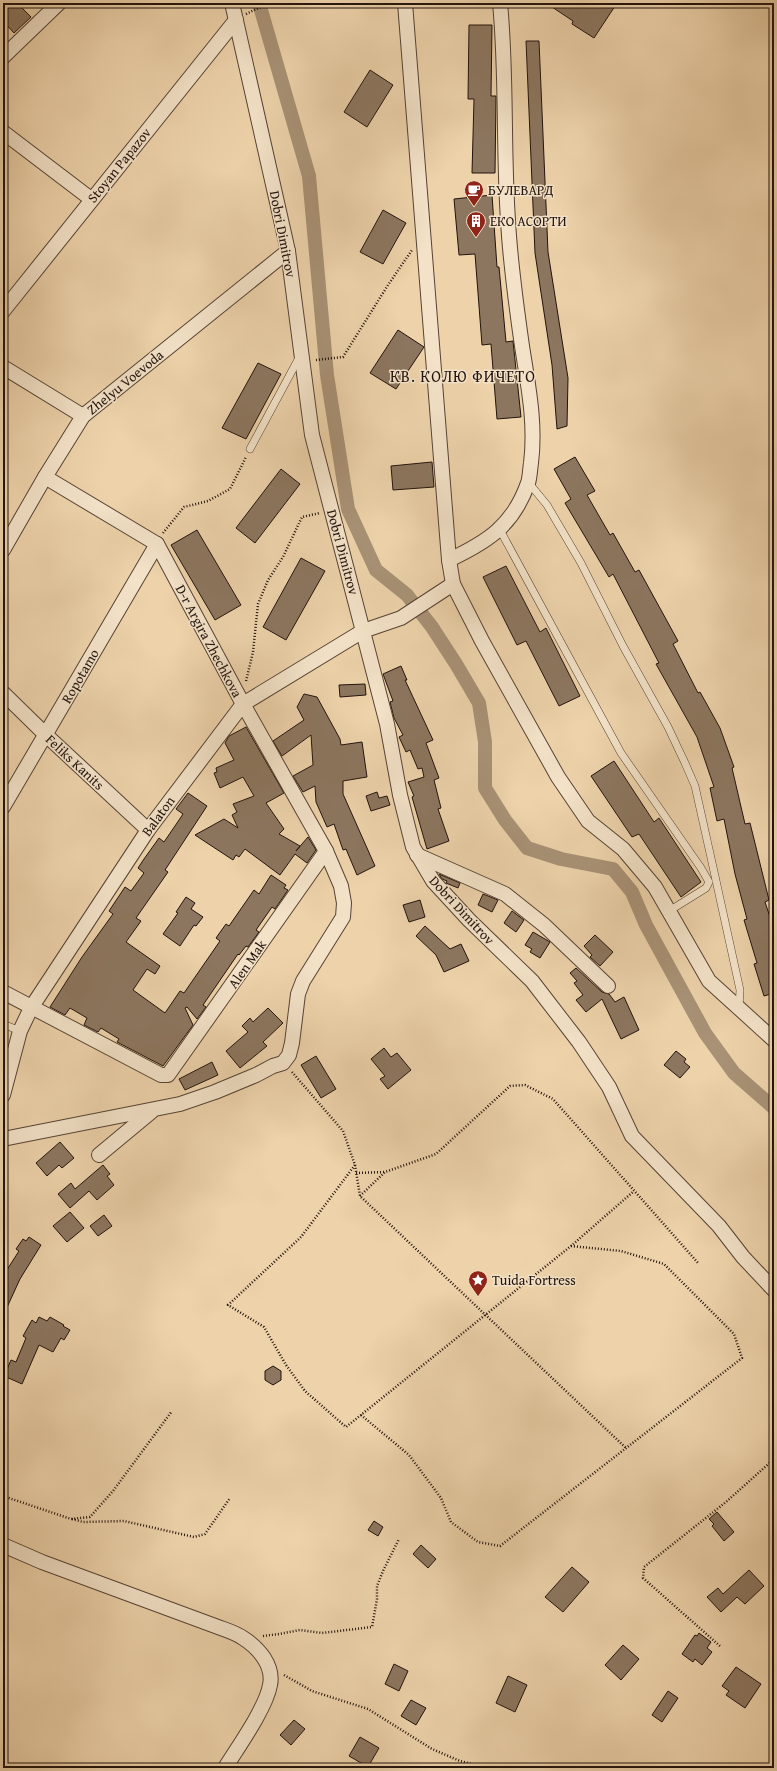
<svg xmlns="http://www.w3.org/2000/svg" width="777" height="1771" font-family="'Gentium Book Plus',serif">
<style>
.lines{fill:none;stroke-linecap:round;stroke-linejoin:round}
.canal{stroke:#a89175;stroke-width:14}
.building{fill:#8c765f;stroke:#23130d}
.service-casing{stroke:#564334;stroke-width:8}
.minor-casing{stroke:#564334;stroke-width:16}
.path{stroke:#23130d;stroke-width:2.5;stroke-dasharray:1 2;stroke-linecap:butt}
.service{stroke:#f3e2c8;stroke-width:7}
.minor{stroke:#f3e2c8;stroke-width:14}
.labels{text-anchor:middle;stroke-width:3;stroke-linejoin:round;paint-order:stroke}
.street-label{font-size:14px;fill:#23130d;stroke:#f3e2c8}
.poi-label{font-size:14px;fill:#23130d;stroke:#f3e2c8;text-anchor:start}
.quarter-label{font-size:16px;letter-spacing:1px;fill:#23130d;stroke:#f3e2c8}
</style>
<rect width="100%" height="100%" fill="#edd2aa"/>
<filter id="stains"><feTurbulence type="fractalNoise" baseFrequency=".005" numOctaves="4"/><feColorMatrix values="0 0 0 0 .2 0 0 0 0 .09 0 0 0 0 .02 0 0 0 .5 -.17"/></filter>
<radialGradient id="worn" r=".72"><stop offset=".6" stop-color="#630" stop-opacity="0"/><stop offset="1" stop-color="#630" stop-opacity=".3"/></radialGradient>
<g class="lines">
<polyline class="canal" points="259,3 309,176 327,375 348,509 376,570 407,595 432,627 456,664 479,703 485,742 485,788 505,820 527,848 561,859 613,869 632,892 646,925 705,1033 734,1073 774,1108"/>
</g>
<g class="building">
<polygon points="3,3 17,3 31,17 14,33 3,21"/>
<polygon points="546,3 617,3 594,38 572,24 573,21"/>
<polygon points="469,25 492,25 491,96 496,96 495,173 472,173 474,99 468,99"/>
<polygon points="526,41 539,41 548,252 568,378 567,426 557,429 552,365 535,253"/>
<polygon points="370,70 393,85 367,127 344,112"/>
<polygon points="492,195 497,267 499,267 506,342 513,341 521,417 497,419 491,344 482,345 475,254 459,255 454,199"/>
<polygon points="383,210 406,223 383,264 360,252"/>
<polygon points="398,330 424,347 396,389 370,373"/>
<polygon points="258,363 281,374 246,439 222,428"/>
<polygon points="575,457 595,491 587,495 610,535 613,533 635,572 639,570 678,641 673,644 698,693 700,692 720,728 734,767 732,768 745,824 750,823 769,900 765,902 774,929 774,993 764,996 754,964 757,963 744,920 747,919 735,874 724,819 717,821 710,788 714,787 697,737 656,664 659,663 613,574 609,577 565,503 571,499 554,469"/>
<polygon points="432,462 434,487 393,490 391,466"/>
<polygon points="281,469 300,484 255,543 236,528"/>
<polygon points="197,530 241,605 215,620 171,545"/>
<polygon points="301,558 325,571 286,640 263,627"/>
<polygon points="506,566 540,632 546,628 580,696 559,706 526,641 517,645 483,577"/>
<polygon points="401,666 407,680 405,680 433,740 426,743 439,778 434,780 441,808 438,809 449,841 427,849 412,797 414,796 408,782 424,777 422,768 418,769 410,750 406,752 399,737 403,735 394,718 390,702 393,701 383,674"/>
<polygon points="365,684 366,695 340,697 339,685"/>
<polygon points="304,694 317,697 340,739 341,745 362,742 367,777 343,781 343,794 375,866 357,875 346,849 343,850 334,824 327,827 316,802 315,786 303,792 293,776 313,765 311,735 282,756 273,741 304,720 297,707"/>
<polygon points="246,727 284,793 266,803 284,829 279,834 300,846 296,851 308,837 316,850 307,863 295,854 280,875 245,849 239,857 236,855 233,860 195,835 224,819 238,828 232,815 237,812 233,804 254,796 243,777 220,788 214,773 217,772 216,768 234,760 225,743 229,736"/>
<polygon points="614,761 654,822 659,818 701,882 681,897 639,834 632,837 591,776"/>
<polygon points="377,792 379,798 387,796 390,805 371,811 366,796"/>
<polygon points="188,793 207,806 165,870 168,872 136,918 141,921 126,942 160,966 155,974 147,969 133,990 165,1013 180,991 184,993 220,941 216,938 226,924 229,926 254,890 259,894 271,875 286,885 284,888 288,890 275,909 272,907 256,930 259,932 248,947 246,946 239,955 238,954 203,1005 206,1007 197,1019 187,1007 185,1008 193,1025 163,1066 117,1042 119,1039 101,1028 98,1032 84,1025 87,1018 70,1008 65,1015 50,1007 82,957 113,914 109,911 125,887 131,891 144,873 138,868 144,859 159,838 164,842 177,823 183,814 176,809"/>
<polygon points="439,874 460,883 458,888 446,883 447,881 442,879"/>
<polygon points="483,894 498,900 492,912 478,905"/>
<polygon points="186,897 195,903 191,909 203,917 196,926 194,925 180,946 163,934 178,913 176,912"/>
<polygon points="420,900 425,917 409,922 403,905"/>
<polygon points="512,911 524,920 516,932 504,923"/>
<polygon points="425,926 450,949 461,944 469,961 444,972 436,955 416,936"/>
<polygon points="533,932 550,942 540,958 530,952 532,949 525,945"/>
<polygon points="595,935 613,952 600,966 590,957 592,955 584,946"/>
<polygon points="576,968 602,992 609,994 615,1002 624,997 639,1030 621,1039 602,999 586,1012 576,1000 583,995 574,983 577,981 570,973"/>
<polygon points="268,1008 283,1023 263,1042 267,1046 240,1068 226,1051 248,1032 242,1026 250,1018 253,1022"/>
<polygon points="384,1048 391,1057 397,1053 411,1070 388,1089 380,1079 385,1076 371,1059"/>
<polygon points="676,1051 686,1059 684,1062 690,1067 680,1078 664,1065"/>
<polygon points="316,1056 336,1089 321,1098 301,1065"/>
<polygon points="212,1062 218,1075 185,1090 179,1079"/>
<polygon points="60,1142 74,1158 62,1168 59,1165 47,1176 36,1163"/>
<polygon points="103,1165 110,1174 107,1176 114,1185 97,1200 89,1191 70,1208 58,1194 71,1183 75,1189"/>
<polygon points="70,1212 84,1228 67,1242 53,1226"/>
<polygon points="104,1215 112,1226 98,1236 90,1226"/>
<polygon points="29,1237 41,1245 20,1279 3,1316 3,1276 19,1251 16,1249 23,1239 26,1241"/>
<polygon points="39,1317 47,1321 50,1317 64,1325 63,1326 70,1330 64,1340 61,1338 53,1352 39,1345 22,1384 4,1376 11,1360 16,1362 26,1338 23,1336 32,1320 36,1323"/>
<polygon points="273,1366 281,1371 281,1380 273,1385 265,1380 265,1371"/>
<polygon points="717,1512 734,1532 724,1541 712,1526 714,1524 709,1519"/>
<polygon points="374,1521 383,1527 378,1536 368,1530"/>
<polygon points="421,1545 436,1559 428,1568 413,1554"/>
<polygon points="572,1567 589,1582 563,1612 545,1597"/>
<polygon points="749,1570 764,1586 745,1604 737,1597 721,1612 707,1597 718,1588 723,1594"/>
<polygon points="699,1633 711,1642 707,1648 712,1652 702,1665 695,1659 693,1662 682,1654 695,1635 697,1636"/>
<polygon points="623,1645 639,1659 621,1680 605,1665"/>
<polygon points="394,1664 408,1671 399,1691 385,1684"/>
<polygon points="736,1667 761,1684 745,1708 726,1695 729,1691 722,1686"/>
<polygon points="508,1676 527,1685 515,1712 496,1703"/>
<polygon points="668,1691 678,1698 662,1722 652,1715"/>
<polygon points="411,1700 426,1708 416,1725 401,1716"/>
<polygon points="294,1720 305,1729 291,1745 280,1735"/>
<polygon points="360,1737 379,1748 368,1767 349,1756"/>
</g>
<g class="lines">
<g class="service-casing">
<g id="service">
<polyline points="250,449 300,356"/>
<polyline points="528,482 547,505 581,563 623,646 668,727 685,763 695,786 717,885 740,990 739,1008"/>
<polyline points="500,530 621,753 701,868 709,882 706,888 669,911"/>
<polyline points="3,1024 20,1031"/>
</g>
</g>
<g class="minor-casing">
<g id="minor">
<polyline points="232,3 288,251 312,435 387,724 400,795 413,847 433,881 469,920 532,981 579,1042 609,1087 632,1136 719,1226 743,1257 774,1290"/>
<polyline points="405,3 449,560 453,584 482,641 558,777 588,821 623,849 655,887 709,981 774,1040"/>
<polyline points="3,57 59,3"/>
<polyline points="3,132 91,199"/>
<polyline points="3,311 236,20"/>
<polyline points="3,367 83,416"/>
<polyline points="3,550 45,477 83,416 288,251"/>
<path d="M 449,560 C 487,542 513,526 528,483 C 530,477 530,469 531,463 C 536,423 528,385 522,346 C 516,304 510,262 508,220 C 503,148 507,75 500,3"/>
<polyline points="3,693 46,735 148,830"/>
<polyline points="3,807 157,544"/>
<polyline points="417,855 505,894 544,925 608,986"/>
<polyline points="3,992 161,1075 168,1075 326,851"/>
<polyline points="3,1095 20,1031 31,1008 148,830 243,704 363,631 401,618 453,584"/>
<polyline points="3,1139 180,1104 215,1092 256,1075 273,1066 283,1063 289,1055 292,1043 298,994 303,981 343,917 344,903 341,886 326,851 243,704 157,544 45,477"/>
<polyline points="99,1155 152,1111"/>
<path d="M 3,1545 L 42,1562 L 218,1627 C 226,1630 236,1633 243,1638 C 259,1648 274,1666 270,1685 C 266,1708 238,1747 225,1768"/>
</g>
</g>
<g class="path">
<polyline points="246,14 269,3"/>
<polyline points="316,360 343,357 388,285 412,250"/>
<polyline points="163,533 184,507 208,501 230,489 246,457"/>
<polyline points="246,681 253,652 258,604 268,580 283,557 302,517 320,513"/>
<polyline points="292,1072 343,1131 355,1165 360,1196 626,1448"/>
<polyline points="355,1165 301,1237 228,1305 264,1327 286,1365 305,1391 346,1427 571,1246 634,1191"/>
<polyline points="356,1173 385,1172"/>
<polyline points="360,1196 385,1172 436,1154 510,1086 525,1085 553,1099 699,1264"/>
<polyline points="361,1415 409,1455 441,1498 451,1522 478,1542 500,1546 742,1358 734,1334 664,1264 621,1251 571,1246"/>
<polyline points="3,1496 71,1519 90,1517 113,1491 172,1411"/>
<polyline points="72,1519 83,1522 124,1521 194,1537 205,1534 230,1498"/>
<polyline points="263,1636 279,1634 300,1630 322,1633 372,1627 377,1599 377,1586 383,1571 399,1539"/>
<polyline points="720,1646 643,1578 644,1567 726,1502 774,1459"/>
<polyline points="284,1675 312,1691 368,1709 432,1749 460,1761 487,1768"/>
</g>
<use href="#service" class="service"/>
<use href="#minor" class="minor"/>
</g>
<defs>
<g id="cafe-pin" transform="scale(1)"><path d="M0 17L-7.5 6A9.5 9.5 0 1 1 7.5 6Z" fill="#8f2418" stroke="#f3e2c8"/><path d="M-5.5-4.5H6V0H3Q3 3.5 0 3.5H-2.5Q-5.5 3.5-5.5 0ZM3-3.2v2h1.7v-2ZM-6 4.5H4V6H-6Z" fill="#fff"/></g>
<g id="building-pin" transform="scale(1)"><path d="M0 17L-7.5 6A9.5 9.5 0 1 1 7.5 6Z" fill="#8f2418" stroke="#f3e2c8"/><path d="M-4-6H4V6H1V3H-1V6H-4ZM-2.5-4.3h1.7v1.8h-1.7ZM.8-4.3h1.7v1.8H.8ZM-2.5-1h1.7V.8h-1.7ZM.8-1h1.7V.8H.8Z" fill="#fff"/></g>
<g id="sight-pin" transform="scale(1)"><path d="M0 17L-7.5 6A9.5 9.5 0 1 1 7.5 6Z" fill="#8f2418" stroke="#f3e2c8"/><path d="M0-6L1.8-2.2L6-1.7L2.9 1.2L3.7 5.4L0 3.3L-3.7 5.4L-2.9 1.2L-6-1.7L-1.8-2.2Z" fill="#fff"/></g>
</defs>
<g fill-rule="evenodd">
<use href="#cafe-pin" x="474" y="190"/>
<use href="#building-pin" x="476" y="221"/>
<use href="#sight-pin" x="478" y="1280"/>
</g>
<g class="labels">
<g class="street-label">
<text transform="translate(119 165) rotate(-51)" y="5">Stoyan Papazov</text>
<text transform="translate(283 234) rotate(79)" y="5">Dobri Dimitrov</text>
<text transform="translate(125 382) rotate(-39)" y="5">Zhelyu Voevoda</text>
<text transform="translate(343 552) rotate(75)" y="5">Dobri Dimitrov</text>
<text transform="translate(209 641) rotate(62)" y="5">D-r Argira Zhechkova</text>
<text transform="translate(80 676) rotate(-60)" y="5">Ropotamo</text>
<text transform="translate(75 762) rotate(43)" y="5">Feliks Kanits</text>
<text transform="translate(158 816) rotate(-54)" y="5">Balaton</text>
<text transform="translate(462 910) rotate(47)" y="5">Dobri Dimitrov</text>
<text transform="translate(247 964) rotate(-55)" y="5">Alen Mak</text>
</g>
<g class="poi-label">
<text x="488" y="195">БУЛЕВАРД</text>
<text x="490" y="226">ЕКО АСОРТИ</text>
<text x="492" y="1285">Tuida Fortress</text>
</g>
<g class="quarter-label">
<text x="463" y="382">КВ. КОЛЮ ФИЧЕТО</text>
</g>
</g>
<rect width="777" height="1771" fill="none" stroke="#edd2aa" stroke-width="16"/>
<rect x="4" y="4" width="769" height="1763" fill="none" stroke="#23130d" stroke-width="2"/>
<rect x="8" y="8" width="761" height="1755" fill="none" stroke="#23130d"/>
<rect width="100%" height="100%" filter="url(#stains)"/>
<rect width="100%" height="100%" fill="url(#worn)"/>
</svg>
